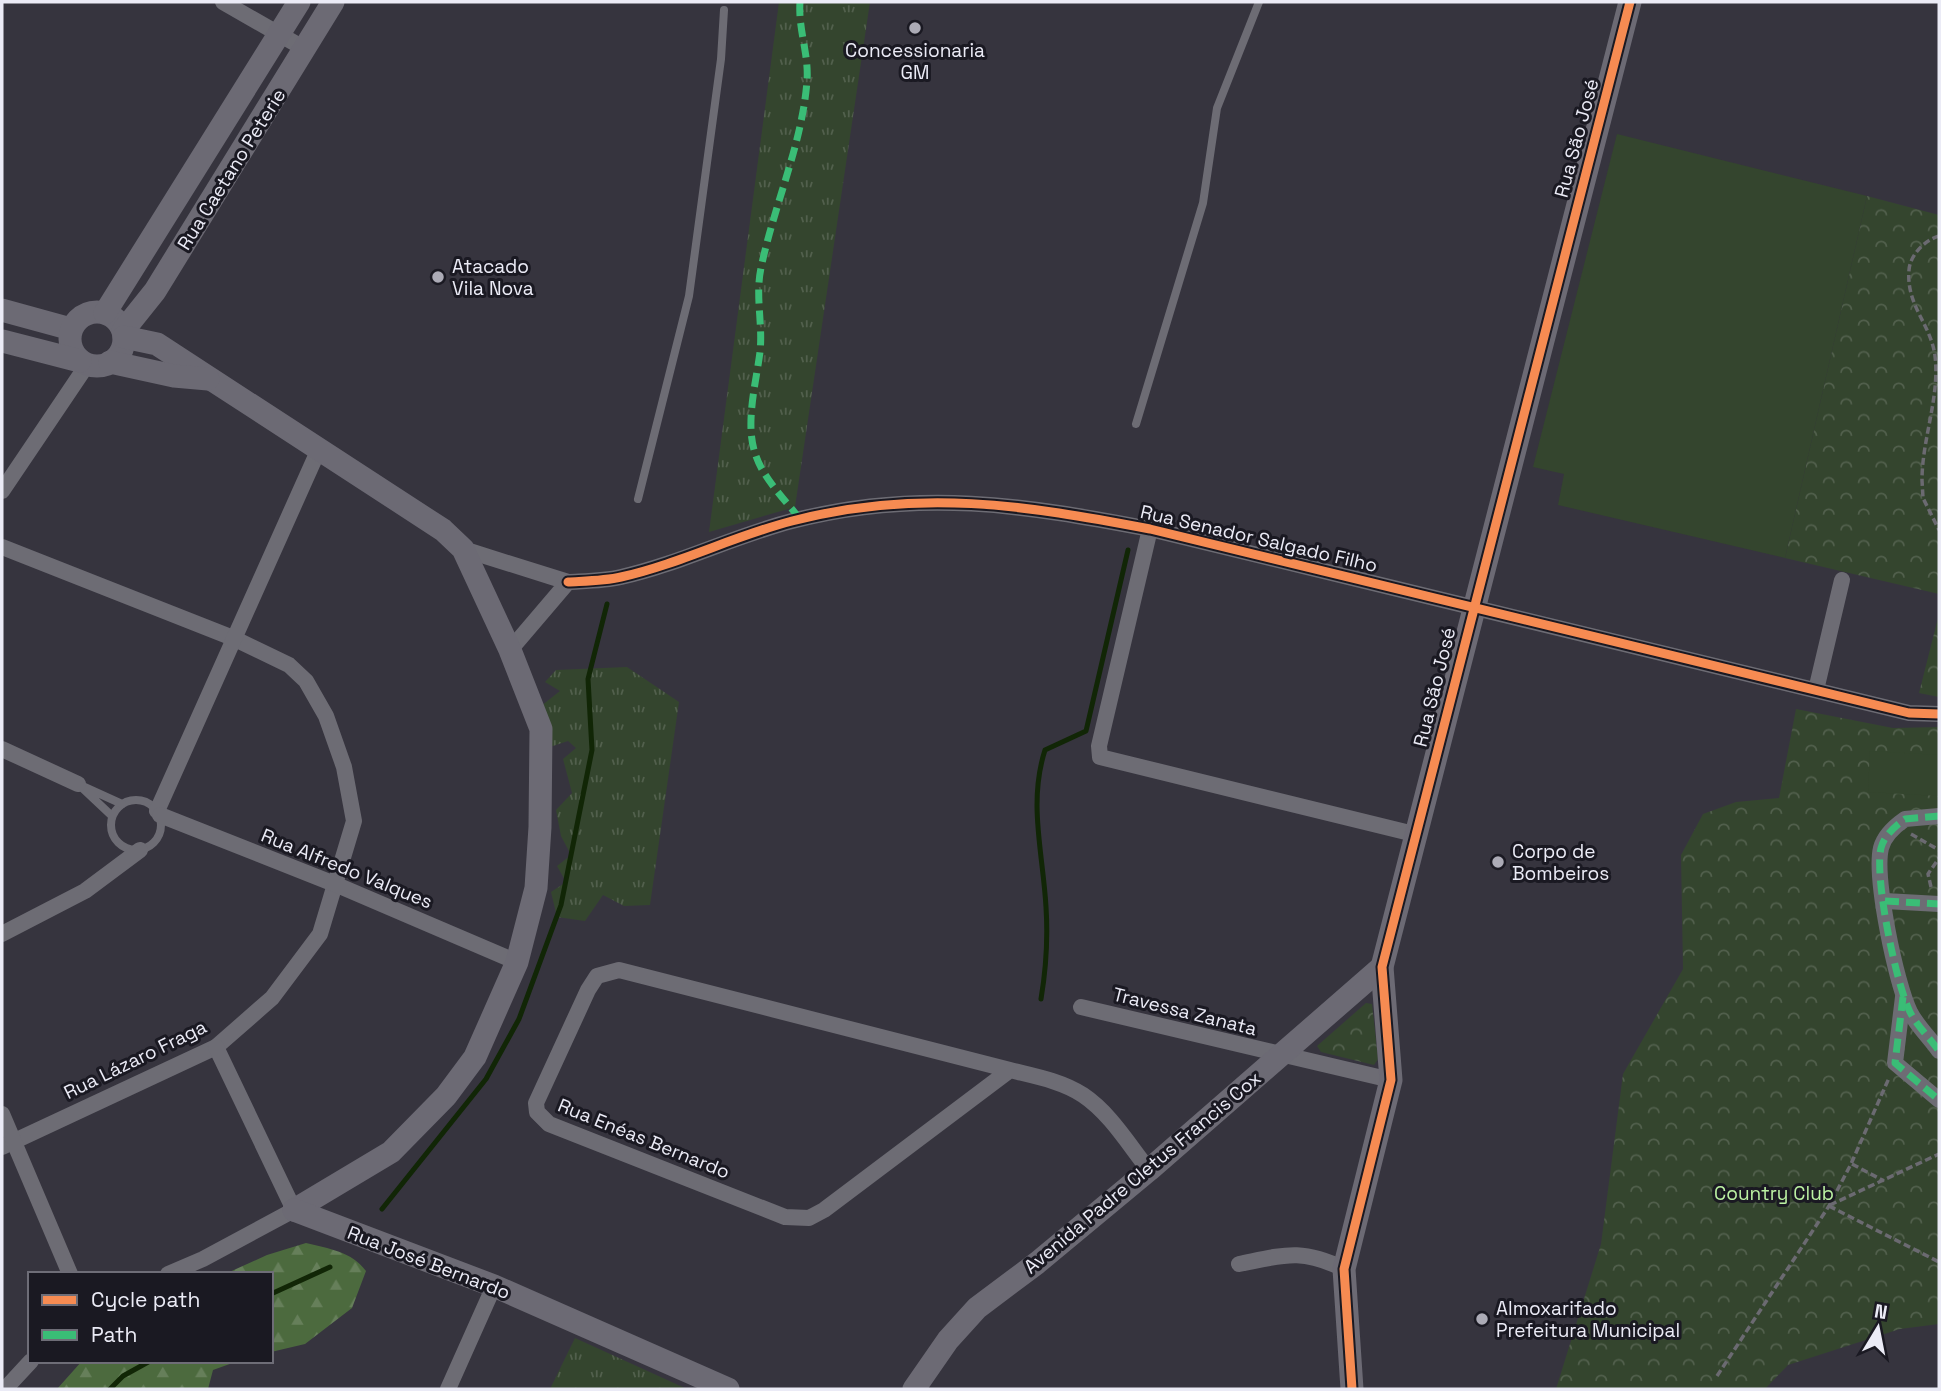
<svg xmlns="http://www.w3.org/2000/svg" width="1941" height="1391" font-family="'Space Grotesk',sans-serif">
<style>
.grass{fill:url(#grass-tufts)}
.forest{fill:url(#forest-firs)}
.park{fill:url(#park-crowns)}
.garden{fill:#34452e}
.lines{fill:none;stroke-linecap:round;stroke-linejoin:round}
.stream{stroke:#112606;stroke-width:5}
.path{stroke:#6b6a71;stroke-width:3.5;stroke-dasharray:7 3.5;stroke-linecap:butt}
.lane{stroke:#6d6c74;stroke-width:8}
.street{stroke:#6d6c74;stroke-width:16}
.secondary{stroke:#6c6a74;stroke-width:23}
.quiet{stroke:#3abd76;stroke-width:7;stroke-dasharray:14 7;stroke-linecap:butt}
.cycleway-casing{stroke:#1a1922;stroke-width:13}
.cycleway{stroke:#f68b52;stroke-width:9}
.poi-dot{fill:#acabb6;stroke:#1a1922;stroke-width:2.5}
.labels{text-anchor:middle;stroke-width:6;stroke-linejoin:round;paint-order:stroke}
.poi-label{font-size:19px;fill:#ebebf6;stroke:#1a1922;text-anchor:start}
.street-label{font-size:19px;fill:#ebebf6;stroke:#1a1922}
.park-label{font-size:19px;fill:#bcf2a3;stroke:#1a1922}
</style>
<defs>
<pattern id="grass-tufts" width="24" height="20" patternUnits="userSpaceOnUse" patternTransform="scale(1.75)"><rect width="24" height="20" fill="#34452e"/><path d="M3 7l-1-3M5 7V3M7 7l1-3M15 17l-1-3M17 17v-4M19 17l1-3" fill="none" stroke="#52604d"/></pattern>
<pattern id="forest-firs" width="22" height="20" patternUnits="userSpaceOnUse" patternTransform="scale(1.75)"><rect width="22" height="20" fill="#4c6a3e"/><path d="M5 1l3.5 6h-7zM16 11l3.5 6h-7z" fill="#667f5a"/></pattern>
<pattern id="park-crowns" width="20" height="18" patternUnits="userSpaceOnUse" patternTransform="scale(1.75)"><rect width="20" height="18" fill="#34452e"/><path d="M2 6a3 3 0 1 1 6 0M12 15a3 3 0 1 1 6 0" fill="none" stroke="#52604d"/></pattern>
</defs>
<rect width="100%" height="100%" fill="#36343e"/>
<g class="grass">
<polygon points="779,2 870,2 795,507 709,532"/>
<polygon points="627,667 679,702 650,905 624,906 603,895 585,921 557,917 551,892 566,882 557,866 571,855 561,836 556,810 572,793 563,759 576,748 568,741 550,747 541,706 560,691 545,682 556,670"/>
<polygon points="575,1338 687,1389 550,1389"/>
</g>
<g class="forest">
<path d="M 306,1243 C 329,1249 351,1251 366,1271 L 352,1308 L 305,1344 L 271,1352 L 271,1274 L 225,1274 L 267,1255 Z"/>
<polygon points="82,1361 238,1361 213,1370 208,1389 57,1389"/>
</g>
<g class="park">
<polygon points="1867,196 1939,215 1939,594 1785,558"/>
<polygon points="1939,614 1939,697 1919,693"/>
<polygon points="1796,709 1893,728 1939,727 1939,1324 1900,1329 1788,1365 1765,1389 1556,1389 1601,1244 1623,1074 1683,969 1681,855 1703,814 1736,802 1779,798"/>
<polygon points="1366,1003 1372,1004 1378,1059 1374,1065 1321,1052 1317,1046"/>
</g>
<g class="garden">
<polygon points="1617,134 1867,196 1785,558 1558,505 1564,474 1533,467"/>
<polygon points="1870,751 1939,755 1939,796 1868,792"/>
</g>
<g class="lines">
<g class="stream">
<path d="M 1041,999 C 1046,969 1048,938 1046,907 C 1043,853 1028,803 1045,750 L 1086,731 L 1128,550"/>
<polyline points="382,1209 486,1079 519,1019 561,905 592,750 588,679 607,604"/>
<polyline points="271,1294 330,1267"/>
<polyline points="110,1389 123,1376 150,1361"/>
</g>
<g class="path">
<path d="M 1939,236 C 1925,240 1910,255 1909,270 C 1906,306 1931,324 1935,356 C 1940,397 1922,439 1922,480 L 1923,498 L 1939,530"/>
<polyline points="1911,834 1939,850"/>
<polyline points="1931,887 1928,874 1939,858"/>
<polyline points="1852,1164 1884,1181"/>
<polyline points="1830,1205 1939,1154"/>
<polyline points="1829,1206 1939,1262"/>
<polyline points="1717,1376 1829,1206 1851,1164 1889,1078"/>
</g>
<g class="lane">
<polyline points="1136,424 1203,203 1217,108 1259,2"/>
<polyline points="638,499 689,296 721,59 724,10"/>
<circle cx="136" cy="825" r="25"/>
<polyline points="112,816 78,784 122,804"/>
</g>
<g class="street">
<polyline points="223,2 305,49"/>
<polyline points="2,491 87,365"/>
<polyline points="1150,529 1099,746 1100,757 1414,834"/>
<polyline points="2,547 233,638 289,665 306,681 326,716 344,767 354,821 320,934 272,998 216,1047 2,1147"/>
<polyline points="463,549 568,582 510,650"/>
<path d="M 568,582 C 585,581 604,581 621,577 C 679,564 734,536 792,521 C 919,488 1024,505 1150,529 L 1909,713 L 1939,714"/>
<polyline points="1816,690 1842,580"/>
<polyline points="2,749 78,784"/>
<polyline points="157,811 319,449"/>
<polyline points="160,815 337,885 517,962"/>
<path d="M 1939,816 L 1905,819 C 1895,826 1884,836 1881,848 C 1874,877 1896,984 1910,1012 C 1917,1026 1930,1038 1939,1051"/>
<polyline points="1885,901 1939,904"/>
<polyline points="2,934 85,891 140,850"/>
<polyline points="1903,997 1895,1063 1939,1100"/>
<polyline points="1081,1007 1391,1080"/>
<path d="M 1010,1070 L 824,1210 L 809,1218 L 785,1217 L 549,1124 L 537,1112 L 536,1103 L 588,990 L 597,976 L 619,970 L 1010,1070 C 1034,1076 1062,1081 1083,1095 C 1110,1113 1129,1145 1149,1170"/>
<polyline points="2,1114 70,1274"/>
<path d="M 1239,1264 C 1284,1255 1301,1248 1344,1269"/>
<polyline points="168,1274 203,1259 294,1210 216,1047"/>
<polyline points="5,1389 31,1361"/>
<polyline points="448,1389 494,1286"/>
</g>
<g class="secondary">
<polyline points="2,310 71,329"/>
<circle cx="97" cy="339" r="27"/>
<polyline points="105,313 299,2"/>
<polyline points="123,331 155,291 333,2"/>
<polyline points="124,337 157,344 443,530 463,549 510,650 541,729 540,827 536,888 517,962 475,1057 446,1096 391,1152 294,1210"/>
<polyline points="2,341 80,361"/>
<polyline points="110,362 174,376 208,379"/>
<polyline points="294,1210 494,1286 728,1389"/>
<polyline points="914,1389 948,1340 977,1308 1037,1263 1149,1170 1382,967"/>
<polyline points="1352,1389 1344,1269 1391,1080 1382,967 1630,2"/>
</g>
<g class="quiet">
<path d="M 800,519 C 785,500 762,477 755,453 C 745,423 756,383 760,352 C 763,324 755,296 761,268 C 774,205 802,145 807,81 C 809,54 798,29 800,2"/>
<path d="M 1939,816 L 1905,819 C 1895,826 1884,836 1881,848 C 1874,877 1896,984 1910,1012 C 1917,1026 1930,1038 1939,1051"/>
<polyline points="1885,901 1939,904"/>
<polyline points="1903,997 1895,1063 1939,1100"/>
</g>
<g class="cycleway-casing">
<g id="cycleway">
<path d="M 568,582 C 585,581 604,581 621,577 C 679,564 734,536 792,521 C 919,488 1024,505 1150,529 L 1909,713 L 1939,714"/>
<polyline points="1352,1389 1344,1269 1391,1080 1382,967 1630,2"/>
</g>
</g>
<use href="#cycleway" class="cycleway"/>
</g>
<g class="poi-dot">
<circle cx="915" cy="28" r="7"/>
<circle cx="438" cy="277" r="7"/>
<circle cx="1498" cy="862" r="7"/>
<circle cx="1482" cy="1319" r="7"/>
</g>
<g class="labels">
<g class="poi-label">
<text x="915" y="57" text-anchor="middle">Concessionaria<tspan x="915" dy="22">GM</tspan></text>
<text x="452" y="273">Atacado<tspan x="452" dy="22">Vila Nova</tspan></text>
<text x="1512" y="858">Corpo de<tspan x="1512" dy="22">Bombeiros</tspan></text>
<text x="1496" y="1315">Almoxarifado<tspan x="1496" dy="22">Prefeitura Municipal</tspan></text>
</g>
<g class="street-label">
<text transform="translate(1576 138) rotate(-75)" y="7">Rua São José</text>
<text transform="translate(231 169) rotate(-58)" y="7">Rua Caetano Peterie</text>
<text transform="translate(1259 538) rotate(13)" y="7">Rua Senador Salgado Filho</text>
<text transform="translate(1434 687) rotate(-76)" y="7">Rua São José</text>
<text transform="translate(347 868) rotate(22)" y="7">Rua Alfredo Valques</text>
<text transform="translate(1185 1011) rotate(14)" y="7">Travessa Zanata</text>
<text transform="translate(135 1059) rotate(-26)" y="7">Rua Lázaro Fraga</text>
<text transform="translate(644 1138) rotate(22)" y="7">Rua Enéas Bernardo</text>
<text transform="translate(1142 1172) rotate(-40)" y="7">Avenida Padre Cletus Francis Cox</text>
<text transform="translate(429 1262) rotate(21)" y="7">Rua José Bernardo</text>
</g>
<g class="park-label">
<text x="1774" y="1200">Country Club</text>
</g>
</g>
<rect width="1941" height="1391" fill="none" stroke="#ebebf6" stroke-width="7"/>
<rect x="28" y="1272" width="245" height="91" fill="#1a1922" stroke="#6e6d77" stroke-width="2"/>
<rect x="42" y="1295" width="35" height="10" fill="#f68b52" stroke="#6e6d77" stroke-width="2"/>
<text x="91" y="1307" font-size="21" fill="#ebebf6">Cycle path</text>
<rect x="42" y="1330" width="35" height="10" fill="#3abd76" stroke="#6e6d77" stroke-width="2"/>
<text x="91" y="1342" font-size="21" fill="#ebebf6">Path</text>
<g transform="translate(1878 1328) rotate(10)" stroke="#1a1922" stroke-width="5" paint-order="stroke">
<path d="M0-5L12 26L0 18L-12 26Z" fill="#ebebf6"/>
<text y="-10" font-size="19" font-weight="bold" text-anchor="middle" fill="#ebebf6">N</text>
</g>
</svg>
